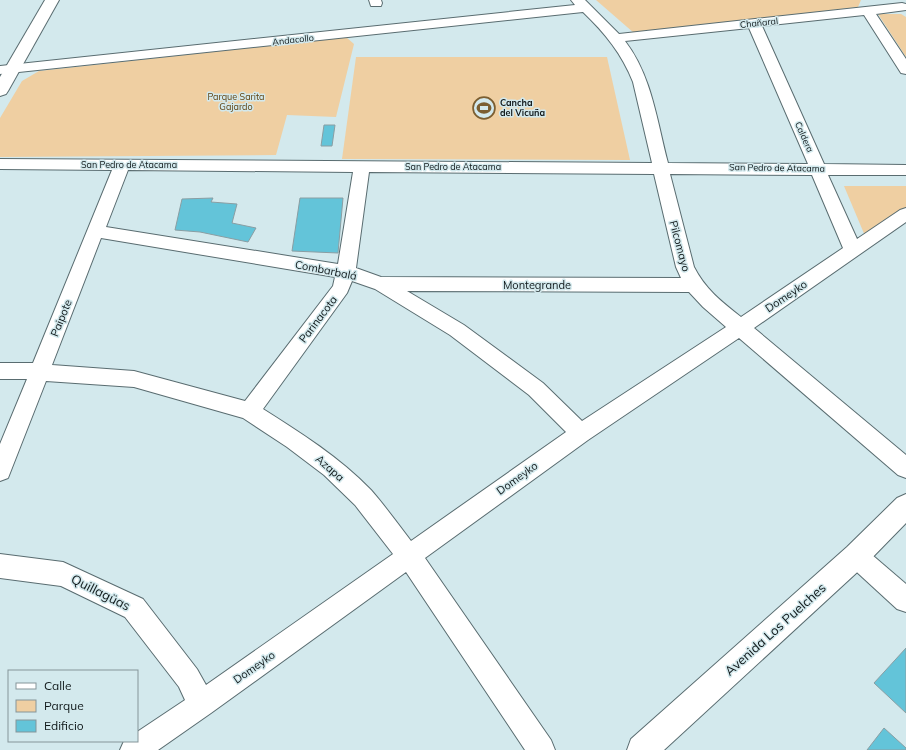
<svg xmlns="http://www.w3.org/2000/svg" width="906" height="750" font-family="Mulish,sans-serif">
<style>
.green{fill:#efcfa2}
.building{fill:#63c4d9;stroke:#8a9ea3}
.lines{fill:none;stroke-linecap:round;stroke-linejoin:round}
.minor-casing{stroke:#596c70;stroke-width:2}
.secondary-casing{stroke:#596c70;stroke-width:2}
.minor{fill:#fff;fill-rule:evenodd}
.secondary{fill:#fff;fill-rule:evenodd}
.labels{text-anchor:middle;stroke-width:3;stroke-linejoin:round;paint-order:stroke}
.far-street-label{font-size:9px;fill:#10181a;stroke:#d3e9ed}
.far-park-label{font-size:9px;fill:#5e410f;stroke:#d3e9ed}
.far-poi-label{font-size:9px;font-weight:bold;fill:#10181a;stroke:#d3e9ed;text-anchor:start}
.street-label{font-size:11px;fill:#10181a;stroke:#d3e9ed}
.near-street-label{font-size:13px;fill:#10181a;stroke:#d3e9ed}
</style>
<rect width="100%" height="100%" fill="#d3e9ed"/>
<g class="green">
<polygon points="596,0 861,0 858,7 634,33"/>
<polygon points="878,14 901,14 906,17 906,57"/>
<polygon points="346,37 354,44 336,117 287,115 276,155 0,157 0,118 22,81 39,71"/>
<polygon points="356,57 607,57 630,160 342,159"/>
<polygon points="844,186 906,186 906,216 868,243"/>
</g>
<g class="building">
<polygon points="324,125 335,125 332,146 321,146"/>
<polygon points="213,198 211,202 237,204 232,223 256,228 248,242 200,232 175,230 182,199"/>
<polygon points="300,198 343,198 338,253 292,251"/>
<polygon points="906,648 906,713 874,683"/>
<polygon points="884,728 906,748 906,750 867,750"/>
</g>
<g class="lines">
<g class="minor-casing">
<g id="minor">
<polygon points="369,0 381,0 382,3 381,6 371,6"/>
<path d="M 571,0 L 585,0 L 619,34 L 902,3 L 906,4 L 906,10 L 876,14 L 906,59 L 906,74 L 901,73 L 864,15 L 762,26 L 824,164 L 906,165 L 906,175 L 828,175 L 857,239 L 900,210 L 906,208 L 906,222 L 754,328 L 906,455 L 906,478 L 898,475 L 739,338 L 588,440 L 425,558 L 551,740 L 555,750 L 525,750 L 406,572 L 211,713 L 158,750 L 120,750 L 124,741 L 137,741 L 137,732 L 185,700 L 179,687 L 125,617 L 61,586 L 0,578 L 0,554 L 63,562 L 143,599 L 197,669 L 206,685 L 393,554 L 355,505 L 324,475 L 287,447 L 243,418 L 134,387 L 46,381 L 8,478 L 0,481 L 0,444 L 27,379 L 0,379 L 0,363 L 33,363 L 112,170 L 0,169 L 0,159 L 652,163 L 633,82 C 622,54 605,33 583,12 L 0,74 L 0,66 L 575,5 ZM 749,28 L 808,164 L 668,163 C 657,122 652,76 625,41 ZM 128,170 L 353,172 L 338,264 L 106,227 ZM 369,172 L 654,174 L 676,267 L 681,278 L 381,277 L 356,268 ZM 670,174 L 812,175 L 843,248 L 741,317 C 722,302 705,289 694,267 ZM 101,238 L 335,277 L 333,286 L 245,401 L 134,371 L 52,365 ZM 352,281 L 375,289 L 450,335 L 529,395 L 566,432 L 411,541 C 398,524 385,506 371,490 C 339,457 301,433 263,409 L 347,293 ZM 407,291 L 689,292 L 703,307 L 726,327 L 582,421 L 543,383 L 464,325 Z"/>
<polygon points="856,545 864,548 906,584 906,612 897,609 848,564 844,556 848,548"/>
</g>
</g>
<g class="secondary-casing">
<g id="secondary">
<polygon points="45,0 59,0 8,91 6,94 0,96 0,77"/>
<polygon points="906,494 906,523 865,565 664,750 627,750 631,739 847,547 897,498"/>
</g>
</g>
<use href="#minor" class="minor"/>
<use href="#secondary" class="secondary"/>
</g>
<defs>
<g id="stadium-ring" transform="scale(1.15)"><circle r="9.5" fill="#d3e9ed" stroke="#7b5e31" stroke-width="1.5"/><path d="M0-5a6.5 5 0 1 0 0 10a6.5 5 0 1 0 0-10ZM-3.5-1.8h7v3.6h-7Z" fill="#7b5e31"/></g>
</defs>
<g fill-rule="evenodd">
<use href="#stadium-ring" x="484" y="108"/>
</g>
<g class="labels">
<g class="far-street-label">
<text transform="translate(759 23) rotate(-6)" y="3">Chañaral</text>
<text transform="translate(293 40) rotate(-6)" y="3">Andacollo</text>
<text transform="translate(804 137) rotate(66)" y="3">Caldera</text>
<text x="129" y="168">San Pedro de Atacama</text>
<text x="453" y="170">San Pedro de Atacama</text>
<text transform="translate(777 168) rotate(1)" y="3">San Pedro de Atacama</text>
</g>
<g class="far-park-label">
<text x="236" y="100">Parque Sarita<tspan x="236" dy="10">Gajardo</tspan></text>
</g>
<g class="far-poi-label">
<text x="500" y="106">Cancha<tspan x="500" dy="10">del Vicuña</tspan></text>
</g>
<g class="street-label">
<text transform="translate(680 246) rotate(75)" y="4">Pilcomayo</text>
<text transform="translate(326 270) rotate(11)" y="4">Combarbalá</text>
<text x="537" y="289">Montegrande</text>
<text transform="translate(786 296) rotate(-34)" y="4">Domeyko</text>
<text transform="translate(61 318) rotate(-68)" y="4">Paipote</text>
<text transform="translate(318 319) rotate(-53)" y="4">Parinacota</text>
<text transform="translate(330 468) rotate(41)" y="4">Azapa</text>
<text transform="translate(517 478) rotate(-36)" y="4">Domeyko</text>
<text transform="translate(254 667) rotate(-35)" y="4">Domeyko</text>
</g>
<g class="near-street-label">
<text transform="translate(101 592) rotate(27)" y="5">Quillagüas</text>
<text transform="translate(775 629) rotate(-42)" y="5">Avenida Los Puelches</text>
</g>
</g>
<rect x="8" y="670" width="130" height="72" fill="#d3e9ed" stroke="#859599"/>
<rect x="16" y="683" width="20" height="6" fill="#ffffff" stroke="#859599"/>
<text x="44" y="690" font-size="12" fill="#10181a">Calle</text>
<rect x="16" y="700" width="20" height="12" fill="#efcfa2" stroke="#859599"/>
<text x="44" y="710" font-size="12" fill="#10181a">Parque</text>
<rect x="16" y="720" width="20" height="12" fill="#63c4d9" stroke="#859599"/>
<text x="44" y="730" font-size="12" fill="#10181a">Edificio</text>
</svg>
